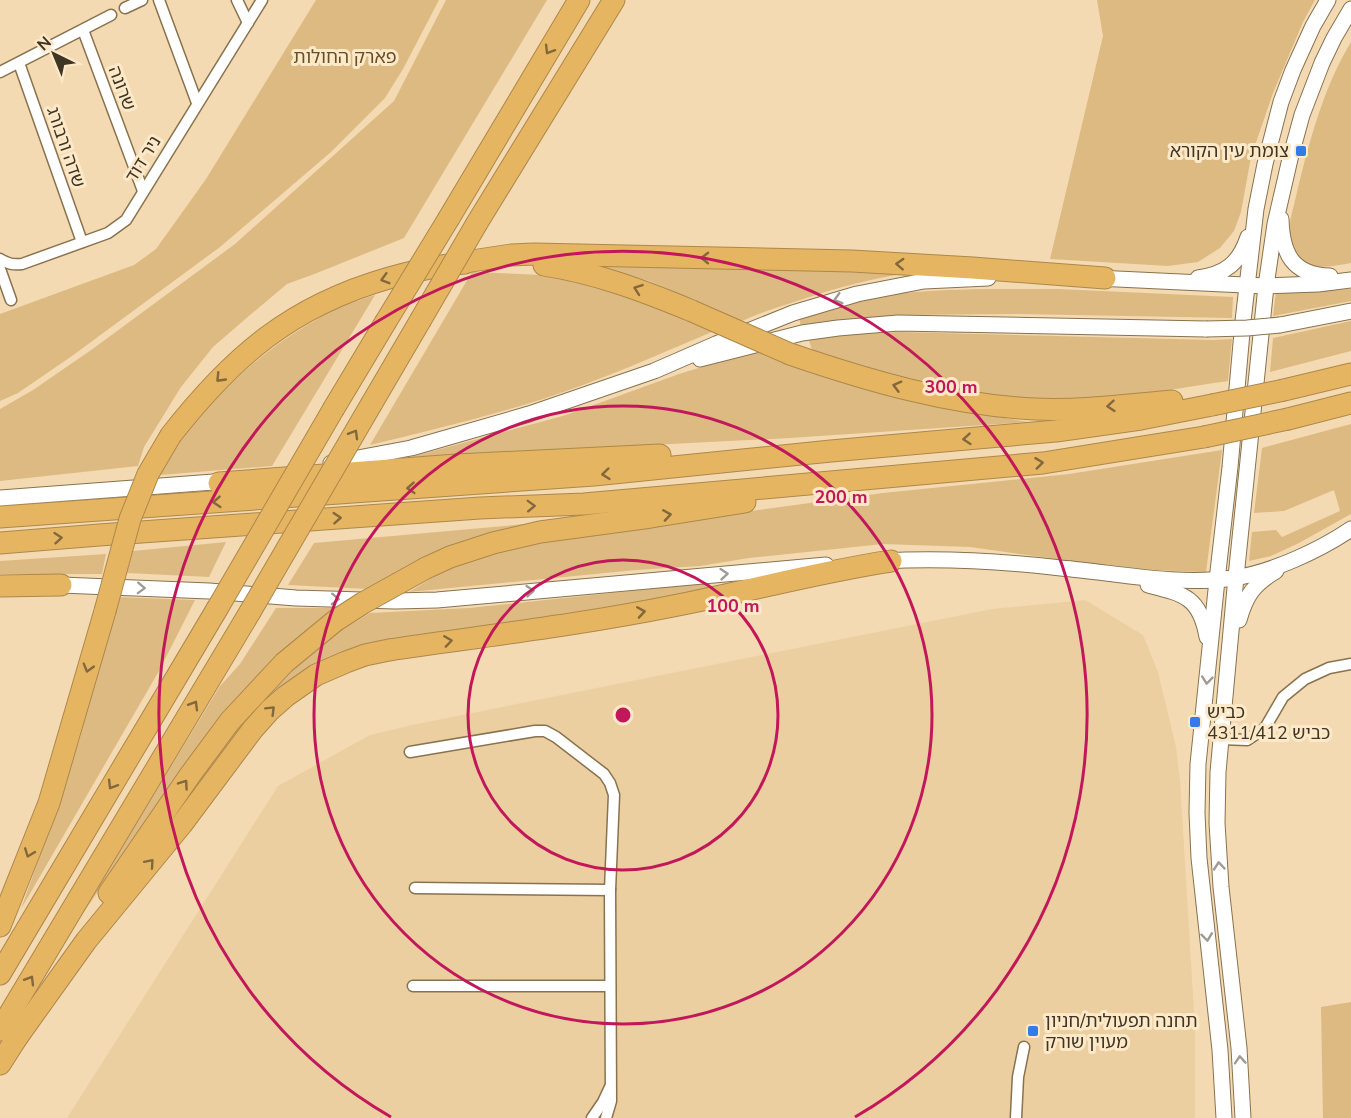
<svg xmlns="http://www.w3.org/2000/svg" width="1351" height="1118" font-family="'Nunito Sans','Noto Sans Hebrew',sans-serif">
<style>
.built{fill:#eccfa0}
.green{fill:#ddba82}
.lines{fill:none;stroke-linecap:round;stroke-linejoin:round}
.street-casing{stroke:#89724e;stroke-width:13}
.secondary-casing{stroke:#89724e;stroke-width:17}
.highway-casing{stroke:#ac884c;stroke-width:23}
.street{stroke:#fff;stroke-width:10}
.secondary{stroke:#fff;stroke-width:15}
.highway{stroke:#e6b561;stroke-width:21}
.secondary-bridge-casing{stroke:#89724e;stroke-width:17;stroke-linecap:butt}
.highway-bridge-casing{stroke:#ac884c;stroke-width:23;stroke-linecap:butt}
.secondary-bridge{stroke:#fff;stroke-width:15}
.highway-bridge{stroke:#e6b561;stroke-width:21}
.oneway{stroke:#82683d}
.oneway2{stroke:#9f9a92}
.ring{fill:none;stroke:#c2185b;stroke-width:3}
.poi-dot{fill:#337be8;stroke:#fde9c8;stroke-width:2}
.labels{text-anchor:middle;stroke-width:6;stroke-linejoin:round;paint-order:stroke}
.park-label{font-size:18px;fill:#675028;stroke:#fde9c8}
.street-label{font-size:18px;fill:#3f3525;stroke:#fde9c8}
.poi-label{font-size:18px;fill:#3f3525;stroke:#fde9c8;text-anchor:start}
.centre{fill:#c2185b;stroke:#fde9c8;stroke-width:3}
.ring-label{font-size:18px;text-anchor:middle;font-weight:bold;fill:#c2185b;stroke:#fde9c8;stroke-width:6;stroke-linejoin:round;paint-order:stroke}
</style>
<rect width="100%" height="100%" fill="#f4dab2"/>
<polygon class="built" points="1085,600 1143,635 1158,672 1176,747 1180,780 1195,1028 1195,1118 67,1118 278,786 370,735 412,725 992,609"/>
<g class="green">
<polygon points="316,0 439,0 403,69 385,98 331,152 220,247 72,356 18,393 0,401 0,314 134,265 156,249 206,179"/>
<polygon points="446,0 547,0 404,238 317,273 287,284 250,315 213,347 181,387 144,447 138,466 0,481 0,409 33,390 94,348 235,244 394,101"/>
<polygon points="1097,0 1315,0 1303,22 1273,93 1251,157 1241,212 1234,231 1220,248 1198,262 1168,266 1050,259 1103,36"/>
<path d="M 1351,42 L 1351,263 C 1339,265 1316,270 1306,264 C 1299,260 1290,245 1289,237 C 1288,223 1294,207 1297,192 C 1309,142 1324,86 1351,42 Z"/>
<path d="M 584,264 L 920,271 C 877,277 835,288 794,302 C 776,308 759,313 742,321 L 649,281 Z"/>
<path d="M 472,272 L 543,275 L 632,294 L 714,331 C 658,355 601,380 543,399 C 486,417 428,431 370,445 Z"/>
<path d="M 985,289 L 1059,289 L 1233,297 L 1232,318 L 1018,314 L 902,315 L 859,318 L 801,327 L 799,317 C 827,309 855,301 884,296 C 917,290 952,290 985,289 Z"/>
<polygon points="1351,289 1351,301 1273,316 1276,292"/>
<path d="M 375,295 L 272,466 L 160,475 C 169,461 177,445 187,432 C 222,388 267,347 316,320 C 324,315 332,310 340,307 C 352,302 364,299 375,295 Z"/>
<polygon points="1351,321 1351,351 1270,372 1273,338"/>
<path d="M 901,332 L 1213,340 L 1232,339 L 1228,381 C 1186,387 1143,395 1101,398 C 1036,403 964,394 901,378 C 871,371 842,362 813,354 L 809,340 L 853,334 Z"/>
<polygon points="755,351 838,381 872,391 970,412 1028,422 790,438 411,457 566,415 679,374"/>
<polygon points="1351,424 1351,514 1299,543 1271,556 1249,561 1252,532 1276,530 1282,537 1340,511 1334,490 1284,511 1254,513 1262,448"/>
<polygon points="1222,450 1206,572 1150,570 1107,566 970,547 883,544 749,558 700,566 636,570 409,592 445,570 480,553 589,533 883,493 1069,474"/>
<polygon points="537,523 424,557 394,573 368,589 288,585 314,543"/>
<polygon points="226,542 209,577 127,573 133,551"/>
<polygon points="106,554 102,574 0,574 0,561"/>
<polygon points="706,583 708,591 562,614 515,626 314,667 145,856 238,726 275,683 335,634 370,613 469,608"/>
<polygon points="117,597 195,600 159,671 21,909 57,808 80,738"/>
<polygon points="276,608 340,608 184,766 77,922 220,686 240,664"/>
<polygon points="1351,1002 1351,1118 1323,1118 1321,1007"/>
</g>
<g class="lines">
<g class="street-casing">
<g id="street">
<polyline points="159,0 197,103"/>
<polyline points="237,0 248,23"/>
<polyline points="125,8 142,0"/>
<polyline points="83,30 143,191"/>
<polyline points="19,63 82,242"/>
<polyline points="0,72 111,15"/>
<path d="M 0,259 C 8,264 13,265 22,264 L 108,233 L 126,220 L 262,0"/>
<polyline points="0,269 11,300"/>
<polyline points="1221,739 1247,740 1265,728 1283,697 1305,679 1329,668 1351,664"/>
<polyline points="410,752 535,731 545,731 556,737 604,774 610,783 614,795 610,890 611,1101 606,1118"/>
<polyline points="415,888 610,890"/>
<polyline points="413,986 610,986"/>
<polyline points="592,1118 603,1102 610,1087"/>
<polyline points="1016,1118 1018,1077 1024,1047"/>
</g>
</g>
<g class="secondary-casing">
<g id="secondary">
<path d="M 1281,219 C 1282,253 1292,275 1330,276"/>
<polyline points="1096,278 1266,286 1318,284 1351,280"/>
<path d="M 1198,278 C 1225,274 1239,264 1248,237"/>
<polyline points="1280,325 1351,311"/>
<polyline points="700,359 802,333 838,328 898,323 1206,329"/>
<polyline points="331,463 411,448 529,414 654,371 716,344 793,313 857,294 924,281 988,278"/>
<polyline points="0,498 227,481"/>
<path d="M 883,561 C 942,558 1001,561 1061,568 C 1118,573 1176,586 1233,578 C 1271,573 1320,550 1351,529"/>
<polyline points="51,585 61,585 209,591 296,598 395,601 437,600 826,565"/>
<path d="M 1148,585 C 1184,594 1200,597 1207,637"/>
<path d="M 1239,620 C 1246,595 1254,584 1276,571"/>
<polyline points="1224,1118 1220,1050 1199,858 1197,813 1198,764 1217,580 1230,467 1243,321 1256,209 1265,164 1281,102 1293,70 1313,26 1328,0"/>
<polyline points="1243,1118 1239,1048 1221,887 1217,823 1218,772 1236,577 1266,286 1275,224 1290,159 1302,115 1322,63 1334,38 1351,9"/>
</g>
</g>
<g class="highway-casing">
<g id="highway">
<polyline points="449,218 579,0"/>
<polyline points="477,223 614,0"/>
<polyline points="452,264 511,255 534,254 852,261 973,268 1105,278"/>
<path d="M 544,265 C 596,273 644,291 692,311"/>
<path d="M 790,354 C 869,381 951,405 1035,409 C 1081,411 1127,405 1172,401"/>
<polyline points="1284,390 1351,374"/>
<polyline points="372,403 420,321"/>
<polyline points="334,408 385,323"/>
<polyline points="1288,419 1351,403"/>
<path d="M 171,435 C 233,356 291,306 389,278 C 414,271 439,265 465,263"/>
<polyline points="219,483 456,465 660,455"/>
<polyline points="0,517 594,475 831,451 1056,431 1141,419 1212,405"/>
<polyline points="0,543 99,535 480,508 584,504 1043,463 1204,437"/>
<polyline points="426,568 450,557 493,543 540,532 651,517 745,502"/>
<polyline points="0,586 61,585"/>
<polyline points="109,893 190,775 230,721 284,663 335,621"/>
<polyline points="0,926 49,803 105,611"/>
<polyline points="0,974 217,609"/>
<polyline points="0,1030 250,612"/>
<path d="M 13,1043 L 86,941 L 182,824 L 253,729 L 270,710 L 286,696 L 316,675 L 346,662 L 365,655 L 389,650 C 484,636 579,625 673,606 C 746,592 817,572 891,561"/>
<polyline points="0,1064 21,1031"/>
</g>
</g>
<use href="#street" class="street"/>
<use href="#secondary" class="secondary"/>
<use href="#highway" class="highway"/>
<g class="secondary-bridge-casing">
<polyline id="secondary-bridge" points="1206,329 1247,328 1280,325"/>
</g>
<g class="highway-bridge-casing">
<g id="highway-bridge">
<polyline points="692,311 790,354"/>
<polyline points="420,321 477,223"/>
<polyline points="385,323 449,218"/>
<polyline points="1212,405 1284,390"/>
<polyline points="1204,437 1288,419"/>
<polyline points="217,609 334,408"/>
<polyline points="105,611 130,519 148,474 171,435"/>
<polyline points="250,612 372,403"/>
<polyline points="335,621 363,603 426,568"/>
</g>
</g>
<use href="#secondary-bridge" class="secondary-bridge"/>
<use href="#highway-bridge" class="highway-bridge"/>
</g>
<defs><path id="oneway-chevron" d="M-2-3.5L2.5 0L-2 3.5" fill="none" stroke-width="1.6" stroke-linecap="round" stroke-linejoin="round" transform="scale(1.5)"/></defs>
<g class="oneway">
<use href="#oneway-chevron" transform="translate(549 50) rotate(121)"/>
<use href="#oneway-chevron" transform="translate(705 258) rotate(-179)"/>
<use href="#oneway-chevron" transform="translate(900 264) rotate(-177)"/>
<use href="#oneway-chevron" transform="translate(385 279) rotate(164)"/>
<use href="#oneway-chevron" transform="translate(638 289) rotate(-160)"/>
<use href="#oneway-chevron" transform="translate(220 378) rotate(134)"/>
<use href="#oneway-chevron" transform="translate(897 386) rotate(-165)"/>
<use href="#oneway-chevron" transform="translate(1111 406) rotate(175)"/>
<use href="#oneway-chevron" transform="translate(354 434) rotate(-60)"/>
<use href="#oneway-chevron" transform="translate(967 439) rotate(175)"/>
<use href="#oneway-chevron" transform="translate(1039 463) rotate(-7)"/>
<use href="#oneway-chevron" transform="translate(606 474) rotate(174)"/>
<use href="#oneway-chevron" transform="translate(411 488) rotate(176)"/>
<use href="#oneway-chevron" transform="translate(217 502) rotate(176)"/>
<use href="#oneway-chevron" transform="translate(531 506) rotate(-2)"/>
<use href="#oneway-chevron" transform="translate(667 515) rotate(-9)"/>
<use href="#oneway-chevron" transform="translate(337 518) rotate(-4)"/>
<use href="#oneway-chevron" transform="translate(58 538) rotate(-5)"/>
<use href="#oneway-chevron" transform="translate(641 612) rotate(-9)"/>
<use href="#oneway-chevron" transform="translate(448 641) rotate(-8)"/>
<use href="#oneway-chevron" transform="translate(88 668) rotate(106)"/>
<use href="#oneway-chevron" transform="translate(194 705) rotate(-59)"/>
<use href="#oneway-chevron" transform="translate(271 710) rotate(-45)"/>
<use href="#oneway-chevron" transform="translate(184 784) rotate(-55)"/>
<use href="#oneway-chevron" transform="translate(112 785) rotate(121)"/>
<use href="#oneway-chevron" transform="translate(29 853) rotate(111)"/>
<use href="#oneway-chevron" transform="translate(150 863) rotate(-49)"/>
<use href="#oneway-chevron" transform="translate(30 980) rotate(-59)"/>
</g>
<g class="oneway2">
<use href="#oneway-chevron" transform="translate(838 299) rotate(164)"/>
<use href="#oneway-chevron" transform="translate(724 574) rotate(-5)"/>
<use href="#oneway-chevron" transform="translate(141 588) rotate(2)"/>
<use href="#oneway-chevron" transform="translate(530 591) rotate(-5)"/>
<use href="#oneway-chevron" transform="translate(335 599) rotate(2)"/>
<use href="#oneway-chevron" transform="translate(1207 680) rotate(96)"/>
<use href="#oneway-chevron" transform="translate(1219 866) rotate(-95)"/>
<use href="#oneway-chevron" transform="translate(1207 937) rotate(83)"/>
<use href="#oneway-chevron" transform="translate(1240 1060) rotate(-94)"/>
</g>
<g class="ring">
<circle cx="623" cy="715" r="155"/>
<circle cx="623" cy="715" r="309"/>
<path d="M391 1117A464 464 0 1 1 855 1117"/>
</g>
<g class="poi-dot">
<rect x="1295" y="145" width="12" height="12" rx="3"/>
<rect x="1189" y="716" width="12" height="12" rx="3"/>
<rect x="1027" y="1025" width="12" height="12" rx="3"/>
</g>
<g class="labels">
<g class="park-label">
<text x="345" y="63">פארק החולות</text>
</g>
<g class="street-label">
<text transform="translate(122 88) rotate(69)" y="6">שרונה</text>
<text transform="translate(66 147) rotate(71)" y="6">שדה ורבורג</text>
<text transform="translate(143 159) rotate(-58)" y="6">ניר דוד</text>
</g>
<g class="poi-label">
<text x="1289" y="157" text-anchor="end">צומת עין הקורא</text>
<text x="1207" y="718">כביש<tspan x="1207" dy="21">4311/כביש 412</tspan></text>
<text x="1045" y="1027">תחנה תפעולית/חניון<tspan x="1045" dy="21">מעוין שורק</tspan></text>
</g>
</g>
<circle cx="623" cy="715" r="9" class="centre"/>
<g class="ring-label">
<text x="951" y="393">300 m</text>
<text x="841" y="503">200 m</text>
<text x="733" y="612">100 m</text>
</g>
<g transform="translate(54 54) rotate(317)" stroke="#fde9c8" stroke-width="4.5" paint-order="stroke">
<path d="M0-4.5L10 22L0 15L-10 22Z" fill="#3f3525"/>
<text y="-9" font-size="16" font-weight="bold" text-anchor="middle" fill="#3f3525">N</text>
</g>
</svg>
